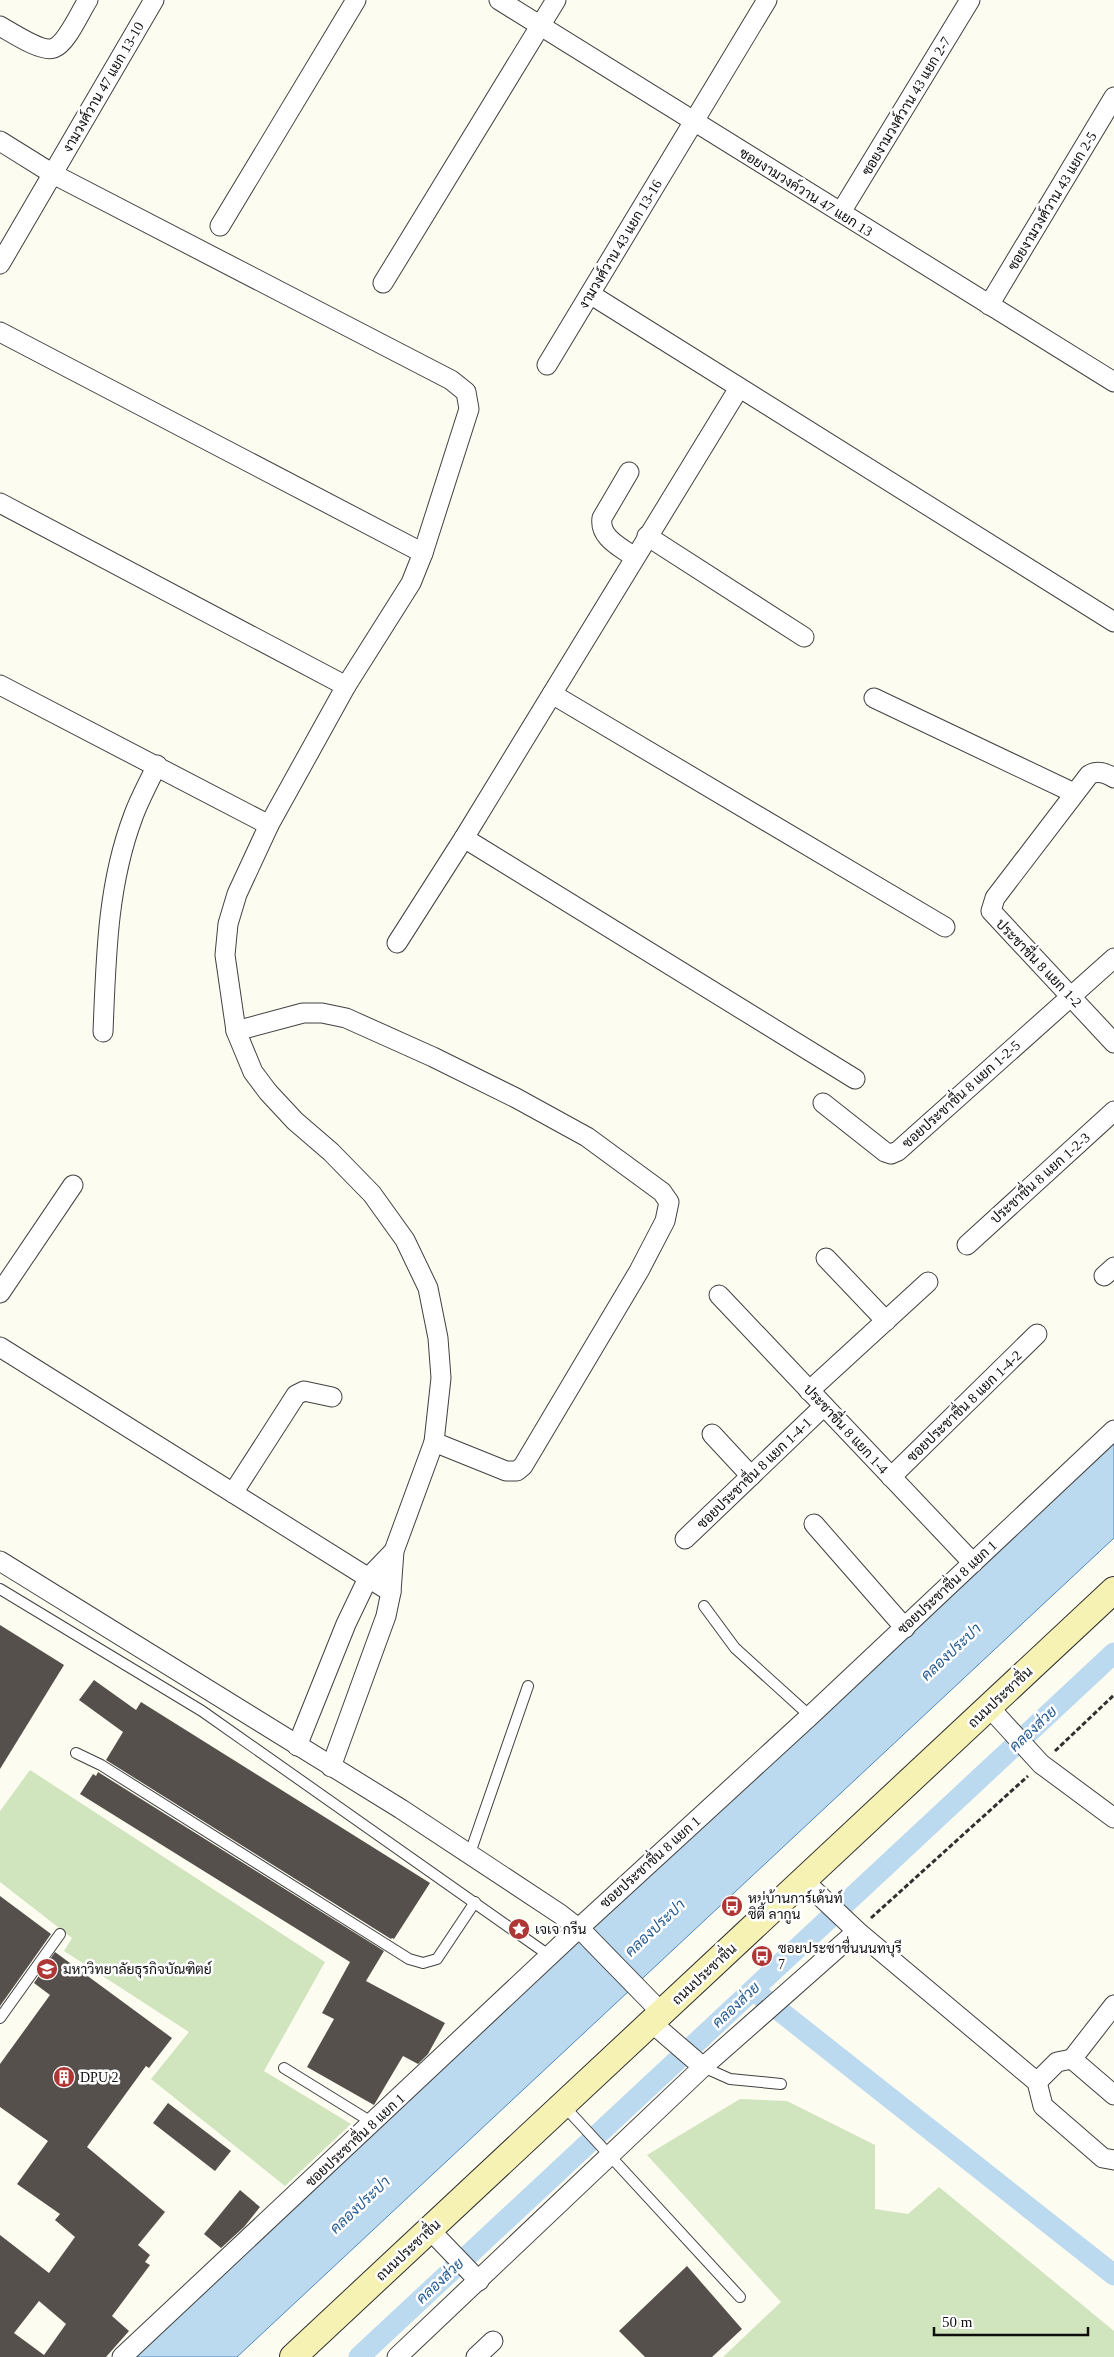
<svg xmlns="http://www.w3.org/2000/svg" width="1114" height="2357" font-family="'Times New Roman',Sarabun,serif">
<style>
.green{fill:#d0e4be}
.water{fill:#bbd9ef;stroke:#4b89be}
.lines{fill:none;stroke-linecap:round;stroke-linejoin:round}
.canal{stroke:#bbd9ef;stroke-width:21}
.building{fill:#56504c;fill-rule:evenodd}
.service-casing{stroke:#414141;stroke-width:12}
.minor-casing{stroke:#414141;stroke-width:21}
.secondary-casing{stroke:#303030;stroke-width:28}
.path{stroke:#303030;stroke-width:3;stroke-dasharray:5 2.5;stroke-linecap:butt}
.service{stroke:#fff;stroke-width:10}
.minor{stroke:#fff;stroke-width:19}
.secondary{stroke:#f6f2b4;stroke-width:26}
.labels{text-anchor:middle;stroke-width:5;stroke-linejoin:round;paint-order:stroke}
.street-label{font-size:14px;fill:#0e0e0e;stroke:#fff}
.poi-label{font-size:14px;fill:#0e0e0e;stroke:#fff;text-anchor:start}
.water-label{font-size:15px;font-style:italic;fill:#255c92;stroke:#fff}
</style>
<rect width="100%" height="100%" fill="#fdfcf1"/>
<g class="green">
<polygon points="30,1770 325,1962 264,2071 351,2124 285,2186 151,2079 189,2032 64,1951 72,1938 0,1882 0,1811"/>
<polygon points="740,2099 787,2101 875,2145 875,2209 908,2214 939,2187 1114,2331 1114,2357 723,2357 781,2302 647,2155"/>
</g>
<polygon class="water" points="1114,1439 1114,1538 237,2357 129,2357"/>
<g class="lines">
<g class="canal">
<polyline points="757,1993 1114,2275"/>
<polyline points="359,2357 1114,1653"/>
</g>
</g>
<g class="building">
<polygon points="0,1625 64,1665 0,1769"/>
<polygon points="94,1680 136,1710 141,1702 430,1883 394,1939 392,1938 391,1939 106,1760 123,1732 79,1700"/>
<polygon points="98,1772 384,1951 366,1981 445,2023 428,2054 418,2064 403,2056 374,2105 307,2067 334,2019 322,2013 350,1962 80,1794 93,1774 96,1776"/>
<polygon points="0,1896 51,1934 0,2006"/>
<path d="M 55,1952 L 172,2038 L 149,2068 L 146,2066 L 87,2147 L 165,2212 L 138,2245 L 150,2255 L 145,2262 L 150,2265 L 112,2316 L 129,2331 L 106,2357 L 0,2357 L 0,2235 L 49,2273 L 75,2237 L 55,2220 L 60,2214 L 17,2184 L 48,2141 L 0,2107 L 0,2064 L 50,1995 L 34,1983 ZM 39,2301 L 66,2324 L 44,2355 L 14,2333 Z"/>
<polygon points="168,2103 231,2151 215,2171 153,2123"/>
<polygon points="240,2190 260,2207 244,2227 221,2248 204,2234"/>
<polygon points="687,2266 742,2329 712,2357 645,2357 619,2331"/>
</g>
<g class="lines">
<g class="service-casing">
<g id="service">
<polyline points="0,1589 202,1711 550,1956"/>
<polyline points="704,1606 735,1648 810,1716"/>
<polyline points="76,1753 101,1765 409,1959 423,1963 437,1959 475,1902"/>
<polyline points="469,1856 528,1686"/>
<polyline points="0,2018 60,1934"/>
<polyline points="703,2067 730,2079 781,2084"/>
<polyline points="284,2068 373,2123"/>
<polyline points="564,2106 740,2297"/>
</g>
</g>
<g class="minor-casing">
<g id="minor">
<polyline points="499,0 1114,382"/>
<path d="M 0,26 C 11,32 42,53 54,48 C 67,43 80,12 88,0"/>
<polyline points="0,141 53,174 451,380 466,392 469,409 423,553 411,583 346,686 269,825 237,894 228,924 225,955 236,1031 253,1072 268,1092 295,1121 331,1152 372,1194 405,1240 428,1288 438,1338 441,1378 434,1442 394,1551 391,1592 386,1616 331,1767"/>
<polyline points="841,212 970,0"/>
<polyline points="220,226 356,0"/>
<polyline points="0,264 154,0"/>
<polyline points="383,283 556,0"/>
<polyline points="590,294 1114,622"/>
<polyline points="989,305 1114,97"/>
<polyline points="0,332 423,553"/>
<polyline points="547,365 767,0"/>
<path d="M 629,472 L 602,518 C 599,538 621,547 634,557"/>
<polyline points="0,503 346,686"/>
<polyline points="647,536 804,637"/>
<polyline points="0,685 269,825"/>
<polyline points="552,694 945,927"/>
<polyline points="874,698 1074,793"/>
<path d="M 1114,778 C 1106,773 1097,770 1089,775 L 995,898 L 991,911 L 1114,1043"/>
<polyline points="464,838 855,1079"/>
<polyline points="397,943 464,838 739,388"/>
<polyline points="236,1031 303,1013 322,1013 346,1018 433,1057 516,1098 587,1137 662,1192 669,1202 665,1221 639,1271 523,1466 517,1471 506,1471 434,1442"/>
<path d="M 103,1032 C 106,959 107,886 133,817 C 139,800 149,782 157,765"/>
<polyline points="823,1103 885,1152 891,1154 898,1151 1114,958"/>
<polyline points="967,1245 1114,1111"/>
<polyline points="826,1258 886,1321"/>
<polyline points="1104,1276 1114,1267"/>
<polyline points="0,1293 73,1185"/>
<polyline points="719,1295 973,1563"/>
<polyline points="0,1347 391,1592"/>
<polyline points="809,1391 928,1282"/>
<polyline points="712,1434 751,1476"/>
<polyline points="891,1477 1037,1334"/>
<polyline points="233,1493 296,1395 304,1391 332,1397"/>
<polyline points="814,1524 905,1628"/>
<polyline points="685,1539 824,1406"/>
<polyline points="0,1561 401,1809 560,1914 582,1931 662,2013"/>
<polyline points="989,1707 1041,1764 1114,1818"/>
<polyline points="297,1746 346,1624 368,1578 394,1551"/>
<polyline points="803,1880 857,1931 1037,2082 1043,2106 1103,2158 1114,2160"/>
<polyline points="652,2023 703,2067"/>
<polyline points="1072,2059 1114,2005"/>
<polyline points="1037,2082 1057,2062 1072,2059 1114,2095"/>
<polyline points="430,2230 479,2281"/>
<polyline points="122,2357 579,1928 810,1716 1114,1430"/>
<polyline points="397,2357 703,2067 857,1931"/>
<polyline points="476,2357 493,2341"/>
</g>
</g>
<g class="secondary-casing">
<polyline id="secondary" points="293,2357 1114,1590"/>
</g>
<g class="path">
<polyline points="1055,1751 1114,1695"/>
<polyline points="871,1918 1028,1776"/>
</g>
<use href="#service" class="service"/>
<use href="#minor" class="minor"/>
<use href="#secondary" class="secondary"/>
</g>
<defs>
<g id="bus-disc" transform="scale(1.125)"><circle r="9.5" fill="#ae3736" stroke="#fff"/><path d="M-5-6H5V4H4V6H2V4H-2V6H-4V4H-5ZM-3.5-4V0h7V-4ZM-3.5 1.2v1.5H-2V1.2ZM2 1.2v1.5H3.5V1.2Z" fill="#fff"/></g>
<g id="sight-disc" transform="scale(1.125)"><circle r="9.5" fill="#ae3736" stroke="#fff"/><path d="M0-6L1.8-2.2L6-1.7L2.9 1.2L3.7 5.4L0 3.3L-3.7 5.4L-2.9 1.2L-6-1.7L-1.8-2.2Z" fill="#fff"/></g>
<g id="university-disc" transform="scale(1.125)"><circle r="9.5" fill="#ae3736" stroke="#fff"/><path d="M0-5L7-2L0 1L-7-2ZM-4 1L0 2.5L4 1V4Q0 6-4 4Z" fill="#fff"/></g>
<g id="building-disc" transform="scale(1.125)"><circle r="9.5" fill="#ae3736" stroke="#fff"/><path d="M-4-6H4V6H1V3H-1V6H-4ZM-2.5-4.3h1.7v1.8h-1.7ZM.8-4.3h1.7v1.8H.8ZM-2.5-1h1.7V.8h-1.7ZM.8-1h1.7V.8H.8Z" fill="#fff"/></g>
</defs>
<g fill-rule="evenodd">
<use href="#bus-disc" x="732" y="1906"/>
<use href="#sight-disc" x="519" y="1929"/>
<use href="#bus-disc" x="762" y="1956"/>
<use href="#university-disc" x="47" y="1969"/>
<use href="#building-disc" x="64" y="2077"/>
</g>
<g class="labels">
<g class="street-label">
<text transform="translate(103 87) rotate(-60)" y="5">งามวงศ์วาน 47 แยก 13-10</text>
<text transform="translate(906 106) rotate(-59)" y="5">ซอยงามวงศ์วาน 43 แยก 2-7</text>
<text transform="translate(806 192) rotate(32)" y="5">ซอยงามวงค์วาน 47 แยก 13</text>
<text transform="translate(1052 201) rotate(-59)" y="5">ซอยงามวงศ์วาน 43 แยก 2-5</text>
<text transform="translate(620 244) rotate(-59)" y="5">งามวงศ์วาน 43 แยก 13-16</text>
<text transform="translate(1039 963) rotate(46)" y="5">ประชาชื่น 8 แยก 1-2</text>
<text transform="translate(961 1094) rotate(-42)" y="5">ซอยประชาชื่น 8 แยก 1-2-5</text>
<text transform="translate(1040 1178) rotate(-42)" y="5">ประชาชื่น 8 แยก 1-2-3</text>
<text transform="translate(964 1406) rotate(-44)" y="5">ซอยประชาชื่น 8 แยก 1-4-2</text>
<text transform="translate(846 1429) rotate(47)" y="5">ประชาชื่น 8 แยก 1-4</text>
<text transform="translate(754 1473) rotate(-44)" y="5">ซอยประชาชื่น 8 แยก 1-4-1</text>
<text transform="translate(947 1587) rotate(-43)" y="5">ซอยประชาชื่น 8 แยก 1</text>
<text transform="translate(1000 1697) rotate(-43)" y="5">ถนนประชาชื่น</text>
<text transform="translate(650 1862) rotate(-42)" y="5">ซอยประชาชื่น 8 แยก 1</text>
<text transform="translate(704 1974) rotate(-43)" y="5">ถนนประชาชื่น</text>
<text transform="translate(355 2140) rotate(-43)" y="5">ซอยประชาชื่น 8 แยก 1</text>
<text transform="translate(408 2250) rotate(-43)" y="5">ถนนประชาชื่น</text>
</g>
<g class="poi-label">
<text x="748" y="1903">หมู่บ้านการ์เด้นท์<tspan x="748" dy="16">ซิตี้ ลากูน</tspan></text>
<text x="535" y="1934">เจเจ กรีน</text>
<text x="778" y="1953">ซอยประชาชื่นนนทบุรี<tspan x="778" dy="16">7</tspan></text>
<text x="63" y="1974">มหาวิทยาลัยธุรกิจบัณฑิตย์</text>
<text x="80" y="2082">DPU 2</text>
</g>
<g class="water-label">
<text transform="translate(951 1652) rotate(-43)" y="5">คลองประปา</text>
<text transform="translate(1033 1729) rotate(-43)" y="5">คลองส่วย</text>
<text transform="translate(655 1928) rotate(-43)" y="5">คลองประปา</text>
<text transform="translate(736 2005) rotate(-43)" y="5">คลองส่วย</text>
<text transform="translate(360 2205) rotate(-43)" y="5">คลองประปา</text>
<text transform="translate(440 2281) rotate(-43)" y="5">คลองส่วย</text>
</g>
</g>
<path d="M934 2327v8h154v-8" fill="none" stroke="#0e0e0e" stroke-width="2.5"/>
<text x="942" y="2327" font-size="15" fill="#0e0e0e" stroke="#ffffff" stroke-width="4" paint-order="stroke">50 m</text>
</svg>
